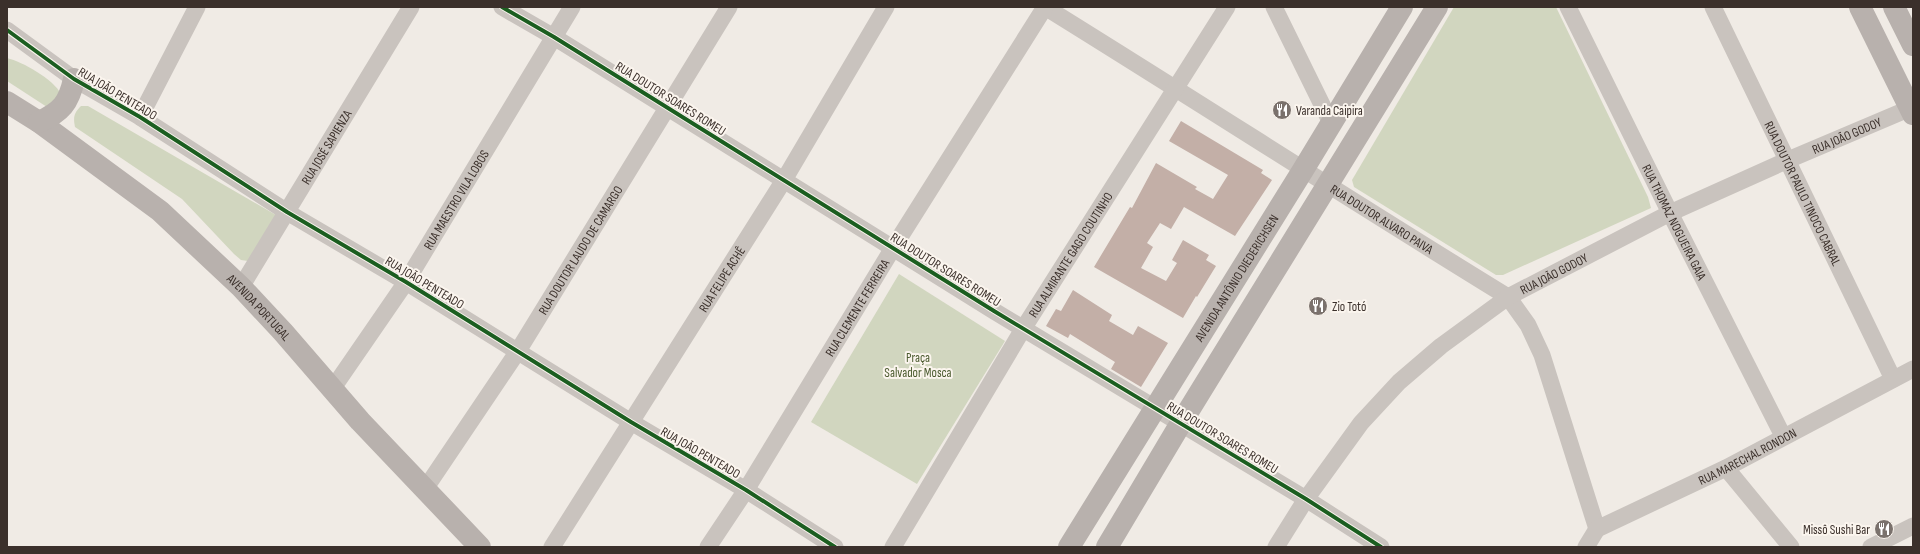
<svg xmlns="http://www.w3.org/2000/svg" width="1920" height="554" font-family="'Sofia Sans Condensed',sans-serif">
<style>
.green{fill:#d1d6bf}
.building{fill:#c3afa7}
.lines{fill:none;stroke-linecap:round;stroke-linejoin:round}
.minor{stroke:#c9c3be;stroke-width:17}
.major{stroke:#b8b1ad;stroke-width:22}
.cycleway-casing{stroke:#fbf5ee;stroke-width:6}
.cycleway{stroke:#1b5e20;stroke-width:4}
.labels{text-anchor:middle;stroke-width:4;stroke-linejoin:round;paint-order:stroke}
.street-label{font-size:13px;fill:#3b302b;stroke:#fbf5ee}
.poi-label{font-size:13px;fill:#3b302b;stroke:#fbf5ee;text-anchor:start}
.park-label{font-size:13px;fill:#4a5a2e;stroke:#fbf5ee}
</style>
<rect width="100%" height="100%" fill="#f0ebe5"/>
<g class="green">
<polygon points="1454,7 1556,7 1648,197 1651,208 1503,275 1496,275 1354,187 1352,180"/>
<path d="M 7,58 C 23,62 53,79 61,94 L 47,107 L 7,81 Z"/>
<path d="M 81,106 L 88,106 L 276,215 L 248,261 L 241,260 L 234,254 L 182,199 L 75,127 C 73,117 74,113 81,106 Z"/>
<polygon points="899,274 1005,341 917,484 811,422"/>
</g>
<g class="building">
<polygon points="1181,121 1263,170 1261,173 1272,180 1235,236 1184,207 1171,229 1160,223 1147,243 1153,247 1141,268 1166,281 1177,263 1172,260 1183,240 1209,255 1206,260 1216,266 1197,297 1196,296 1183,318 1094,267 1130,207 1132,208 1156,163 1197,187 1195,189 1213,199 1228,175 1169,141"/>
<polygon points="1073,290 1112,315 1109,321 1133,335 1138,326 1168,343 1141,387 1111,369 1115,362 1070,334 1068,338 1046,326 1056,309 1061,311"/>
</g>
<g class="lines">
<g class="minor">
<polyline points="502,7 554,37 994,311 1306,499 1381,547"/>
<path id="s1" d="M 1045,7 C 1200,103 1353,202 1508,297 L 1528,325 L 1542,355 L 1597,529"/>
<polyline points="1274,7 1331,123"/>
<path id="s2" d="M 1568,7 L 1670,213 L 1783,436"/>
<path id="s3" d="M 1713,7 L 1893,379"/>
<polyline points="7,30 74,79 140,117 287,212 406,282 631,422 746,490 835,547"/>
<polyline points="140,117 197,7"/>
<path id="s4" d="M 241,287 L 411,7"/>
<path id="s5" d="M 333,388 L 406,282 L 572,7"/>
<polyline points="1726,468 1791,547"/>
<path id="s6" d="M 425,489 L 518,351 L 729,7"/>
<path id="s7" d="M 552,547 L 784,180 L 886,7"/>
<path id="s8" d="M 708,547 L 746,490 L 893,248 L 1045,7"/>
<path id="s9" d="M 893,547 L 1023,329 L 1227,7"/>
<path id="s10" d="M 1276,547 L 1306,499 L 1361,423 L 1399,382 L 1441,346 L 1508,297 L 1670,213 L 1788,160 L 1913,107"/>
<path id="s11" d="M 1586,547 L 1597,529 L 1726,468 L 1913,369"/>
<polyline points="1871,547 1913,526"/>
</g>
<g class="major">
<polyline points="1860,7 1913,114"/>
<polyline points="1894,7 1913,45"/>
<path id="s12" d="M 7,102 L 39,122 L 160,211 L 241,287 L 283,332 L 360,421 L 480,547"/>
<path d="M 39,122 C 61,112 69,103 74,79"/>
<path id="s13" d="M 1069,547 L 1303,170 L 1402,7"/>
<polyline points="1107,547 1181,423 1437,7"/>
</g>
<g class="cycleway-casing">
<g id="cycleway">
<polyline points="502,7 554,37 994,311 1306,499 1381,547"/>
<polyline points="7,30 74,79 140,117 287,212 406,282 631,422 746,490 835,547"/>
</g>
</g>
<use href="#cycleway" class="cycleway"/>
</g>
<defs>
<g id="restaurant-disc" transform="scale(1)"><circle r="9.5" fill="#7a716c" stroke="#fbf5ee"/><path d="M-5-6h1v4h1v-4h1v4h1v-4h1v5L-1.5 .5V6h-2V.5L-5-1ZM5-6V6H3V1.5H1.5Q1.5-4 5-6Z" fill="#fff"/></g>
</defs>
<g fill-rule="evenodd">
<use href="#restaurant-disc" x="1282" y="110"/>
<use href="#restaurant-disc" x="1318" y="306"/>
<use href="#restaurant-disc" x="1884" y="529"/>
</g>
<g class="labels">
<g class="street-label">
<text transform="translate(118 93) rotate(31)" y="5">RUA JOÃO PENTEADO</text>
<text transform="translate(671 98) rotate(32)" y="5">RUA DOUTOR SOARES ROMEU</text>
<text dy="5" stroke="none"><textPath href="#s10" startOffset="720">RUA JOÃO GODOY</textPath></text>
<text dy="5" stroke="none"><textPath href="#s4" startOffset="164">RUA JOSÉ SAPIENZA</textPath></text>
<text dy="5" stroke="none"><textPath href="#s3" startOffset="207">RUA DOUTOR PAULO TINOCO CABRAL</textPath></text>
<text dy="5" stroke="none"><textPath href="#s5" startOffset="225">RUA MAESTRO VILA LOBOS</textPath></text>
<text dy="5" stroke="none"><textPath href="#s1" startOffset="398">RUA DOUTOR ALVARO PAIVA</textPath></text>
<text dy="5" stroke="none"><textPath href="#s2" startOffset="240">RUA THOMAZ NOGUEIRA GAIA</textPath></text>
<text dy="5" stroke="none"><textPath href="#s6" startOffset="285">RUA DOUTOR LAUDO DE CAMARGO</textPath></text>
<text dy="5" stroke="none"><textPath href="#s9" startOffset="342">RUA ALMIRANTE GAGO COUTINHO</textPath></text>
<text transform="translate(946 269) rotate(32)" y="5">RUA DOUTOR SOARES ROMEU</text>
<text dy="5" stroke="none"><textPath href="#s10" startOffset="396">RUA JOÃO GODOY</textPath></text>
<text dy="5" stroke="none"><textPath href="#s13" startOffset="317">AVENIDA ANTÔNIO DIEDERICHSEN</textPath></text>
<text dy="5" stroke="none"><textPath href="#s7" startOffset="317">RUA FELIPE ACHÊ</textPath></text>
<text transform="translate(425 282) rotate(31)" y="5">RUA JOÃO PENTEADO</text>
<text dy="5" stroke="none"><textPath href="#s8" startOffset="282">RUA CLEMENTE FERREIRA</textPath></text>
<text dy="5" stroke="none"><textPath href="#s12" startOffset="326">AVENIDA PORTUGAL</textPath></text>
<text transform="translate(1223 437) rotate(31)" y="5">RUA DOUTOR SOARES ROMEU</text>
<text transform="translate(701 452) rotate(30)" y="5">RUA JOÃO PENTEADO</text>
<text dy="5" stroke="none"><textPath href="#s11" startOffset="188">RUA MARECHAL RONDON</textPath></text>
</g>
<g class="poi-label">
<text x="1296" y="115">Varanda Caipira</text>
<text x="1332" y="311">Zio Totó</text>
<text x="1870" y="534" text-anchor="end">Missô Sushi Bar</text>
</g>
<g class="park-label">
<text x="918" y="362">Praça<tspan x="918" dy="15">Salvador Mosca</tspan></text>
</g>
</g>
<rect width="1920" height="554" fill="none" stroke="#3b302b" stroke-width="16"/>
</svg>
